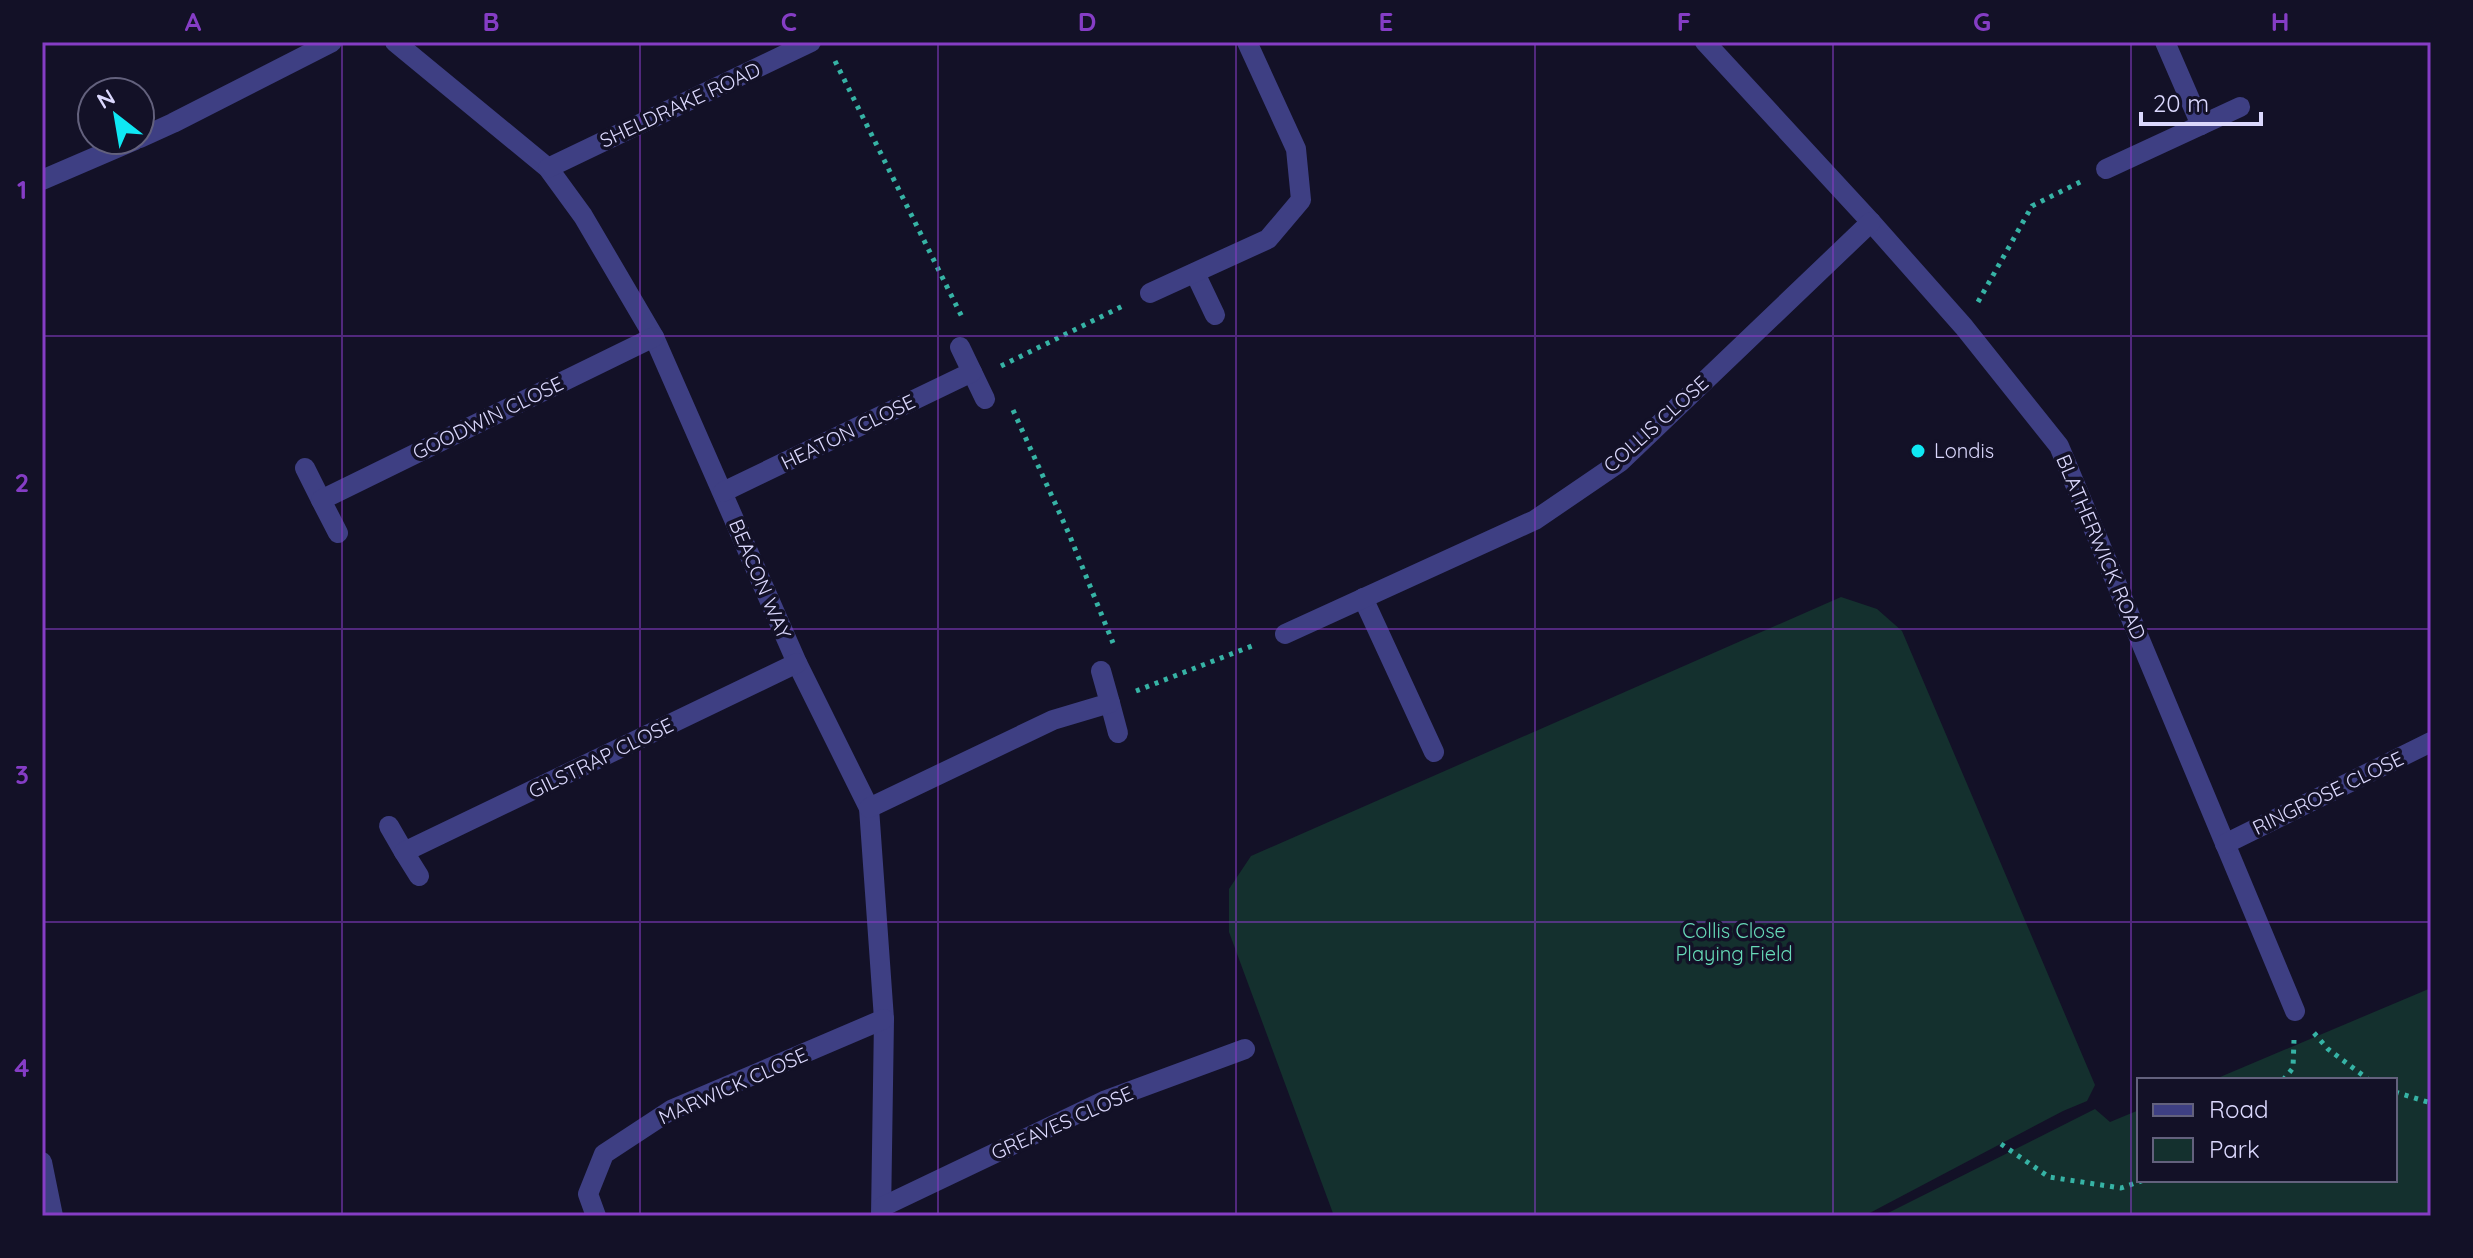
<svg xmlns="http://www.w3.org/2000/svg" width="2473" height="1258" font-family="Quicksand,sans-serif">
<style>
.green{fill:#14302e}
.lines{fill:none;stroke-linecap:round;stroke-linejoin:round}
.path{stroke:#36b3a5;stroke-width:5;stroke-dasharray:4 6;stroke-linecap:butt}
.minor{stroke:#3e3f83;stroke-width:20}
.grid{fill:none;stroke:#853dc5;stroke-width:2;stroke-opacity:0.55}
.poi-dot{fill:#0fe8f3;stroke:#131127;stroke-width:3}
.labels{text-anchor:middle;stroke-width:7;stroke-linejoin:round;paint-order:stroke}
.street-label{font-size:20px;fill:#dbd8fd;stroke:#131127}
.poi-label{font-size:20px;fill:#dbd8fd;stroke:#131127;text-anchor:start}
.park-label{font-size:20px;fill:#67dab8;stroke:#131127}
.neatline{fill:none;stroke:#853dc5;stroke-width:3}
.grid-label{font-size:26px;text-anchor:middle;font-weight:bold;fill:#853dc5}
</style>
<rect width="100%" height="100%" fill="#131127"/>
<g class="green">
<polygon points="1841,597 1877,609 1902,631 2095,1085 2087,1101 2063,1111 1864,1216 1334,1216 1229,932 1229,889 1251,856"/>
<polygon points="2431,988 2431,1216 1882,1216 2095,1109 2110,1122 2139,1110 2139,1180 2395,1180 2395,1080 2213,1080"/>
</g>
<g class="lines">
<g class="path">
<polyline points="835,61 962,317"/>
<polyline points="1978,302 2032,206 2082,181"/>
<polyline points="1001,366 1125,305"/>
<polyline points="1013,410 1069,534 1113,643"/>
<polyline points="1136,691 1257,644"/>
<polyline points="2314,1033 2328,1049 2369,1080"/>
<polyline points="2283,1080 2293,1068 2294,1040"/>
<polyline points="2395,1092 2431,1103"/>
<polyline points="2001,1144 2049,1177 2121,1188 2144,1180"/>
</g>
<g class="minor">
<polyline points="395,42 548,168 583,216 654,337 797,663 869,808 884,1019 881,1216"/>
<polyline points="1705,42 1871,222 1964,327 2059,446 2295,1011"/>
<polyline points="2165,42 2201,125"/>
<polyline points="140,138 173,123 332,42"/>
<polyline points="548,168 811,42"/>
<polyline points="2106,169 2240,107"/>
<polyline points="42,180 135,140"/>
<polyline points="1195,273 1215,315"/>
<polyline points="1150,293 1268,239 1301,200 1296,149 1247,42"/>
<polyline points="972,372 985,399"/>
<polyline points="305,468 321,500"/>
<polyline points="723,492 972,372 960,347"/>
<polyline points="338,533 321,500 654,337"/>
<polyline points="1363,598 1434,752"/>
<polyline points="1285,634 1535,520 1620,462 1871,222"/>
<polyline points="1110,703 1118,733"/>
<polyline points="869,808 1053,720 1110,703 1101,671"/>
<polyline points="389,826 404,852"/>
<polyline points="2225,844 2431,742"/>
<polyline points="419,876 404,852 797,663"/>
<polyline points="42,1162 53,1216"/>
<polyline points="882,1207 1104,1101 1245,1049"/>
<polyline points="596,1216 588,1194 604,1154 671,1110 884,1019"/>
</g>
</g>
<path class="grid" d="M 342,42 L 342,1216M 640,42 L 640,1216M 938,42 L 938,1216M 1236,42 L 1236,1216M 1535,42 L 1535,1216M 1833,42 L 1833,1216M 2131,42 L 2131,1216M 42,336 L 2431,336M 42,629 L 2431,629M 42,922 L 2431,922"/>
<circle class="poi-dot" cx="1918" cy="451" r="8"/>
<g class="labels">
<g class="street-label">
<text transform="translate(680 105) rotate(-25)" y="7">SHELDRAKE ROAD</text>
<text transform="translate(488 418) rotate(-26)" y="7">GOODWIN CLOSE</text>
<text transform="translate(1656 424) rotate(-42)" y="7">COLLIS CLOSE</text>
<text transform="translate(848 432) rotate(-26)" y="7">HEATON CLOSE</text>
<text transform="translate(2101 547) rotate(67)" y="7">BLATHERWICK ROAD</text>
<text transform="translate(760 579) rotate(67)" y="7">BEACON WAY</text>
<text transform="translate(601 758) rotate(-26)" y="7">GILSTRAP CLOSE</text>
<text transform="translate(2328 793) rotate(-26)" y="7">RINGROSE CLOSE</text>
<text transform="translate(733 1086) rotate(-24)" y="7">MARWICK CLOSE</text>
<text transform="translate(1062 1123) rotate(-24)" y="7">GREAVES CLOSE</text>
</g>
<g class="poi-label">
<text x="1934" y="458">Londis</text>
</g>
<g class="park-label">
<text x="1734" y="938">Collis Close<tspan x="1734" dy="23">Playing Field</tspan></text>
</g>
</g>
<rect width="2473" height="1258" fill="none" stroke="#131127" stroke-width="88"/>
<rect x="2137" y="1078" width="260" height="104" fill="#131127" stroke="#63617d" stroke-width="2"/>
<rect x="2153" y="1104" width="40" height="12" fill="#3e3f83" stroke="#63617d" stroke-width="2"/>
<text x="2209" y="1118" font-size="24" fill="#dbd8fd">Road</text>
<rect x="2153" y="1138" width="40" height="24" fill="#14302e" stroke="#63617d" stroke-width="2"/>
<text x="2209" y="1158" font-size="24" fill="#dbd8fd">Park</text>
<g transform="translate(116 116) rotate(329)"><circle r="38" fill="#131127" stroke="#63617d" stroke-width="2"/>
<path d="M0-6L14 30L0 20L-14 30Z" fill="#0fe8f3"/>
<text y="-12" font-size="22" font-weight="bold" text-anchor="middle" fill="#dbd8fd">N</text>
</g>
<path d="M2141 112v12h120v-12" fill="none" stroke="#dbd8fd" stroke-width="4"/>
<text x="2153" y="112" font-size="24" fill="#dbd8fd" stroke="#131127" stroke-width="6" paint-order="stroke">20 m</text>
<rect x="44" y="44" width="2385" height="1170" class="neatline"/>
<g class="grid-label">
<text x="193" y="31">A</text>
<text x="491" y="31">B</text>
<text x="789" y="31">C</text>
<text x="1087" y="31">D</text>
<text x="1386" y="31">E</text>
<text x="1684" y="31">F</text>
<text x="1982" y="31">G</text>
<text x="2280" y="31">H</text>
<text x="22" y="199">1</text>
<text x="22" y="492">2</text>
<text x="22" y="784">3</text>
<text x="22" y="1077">4</text>
</g>
</svg>
